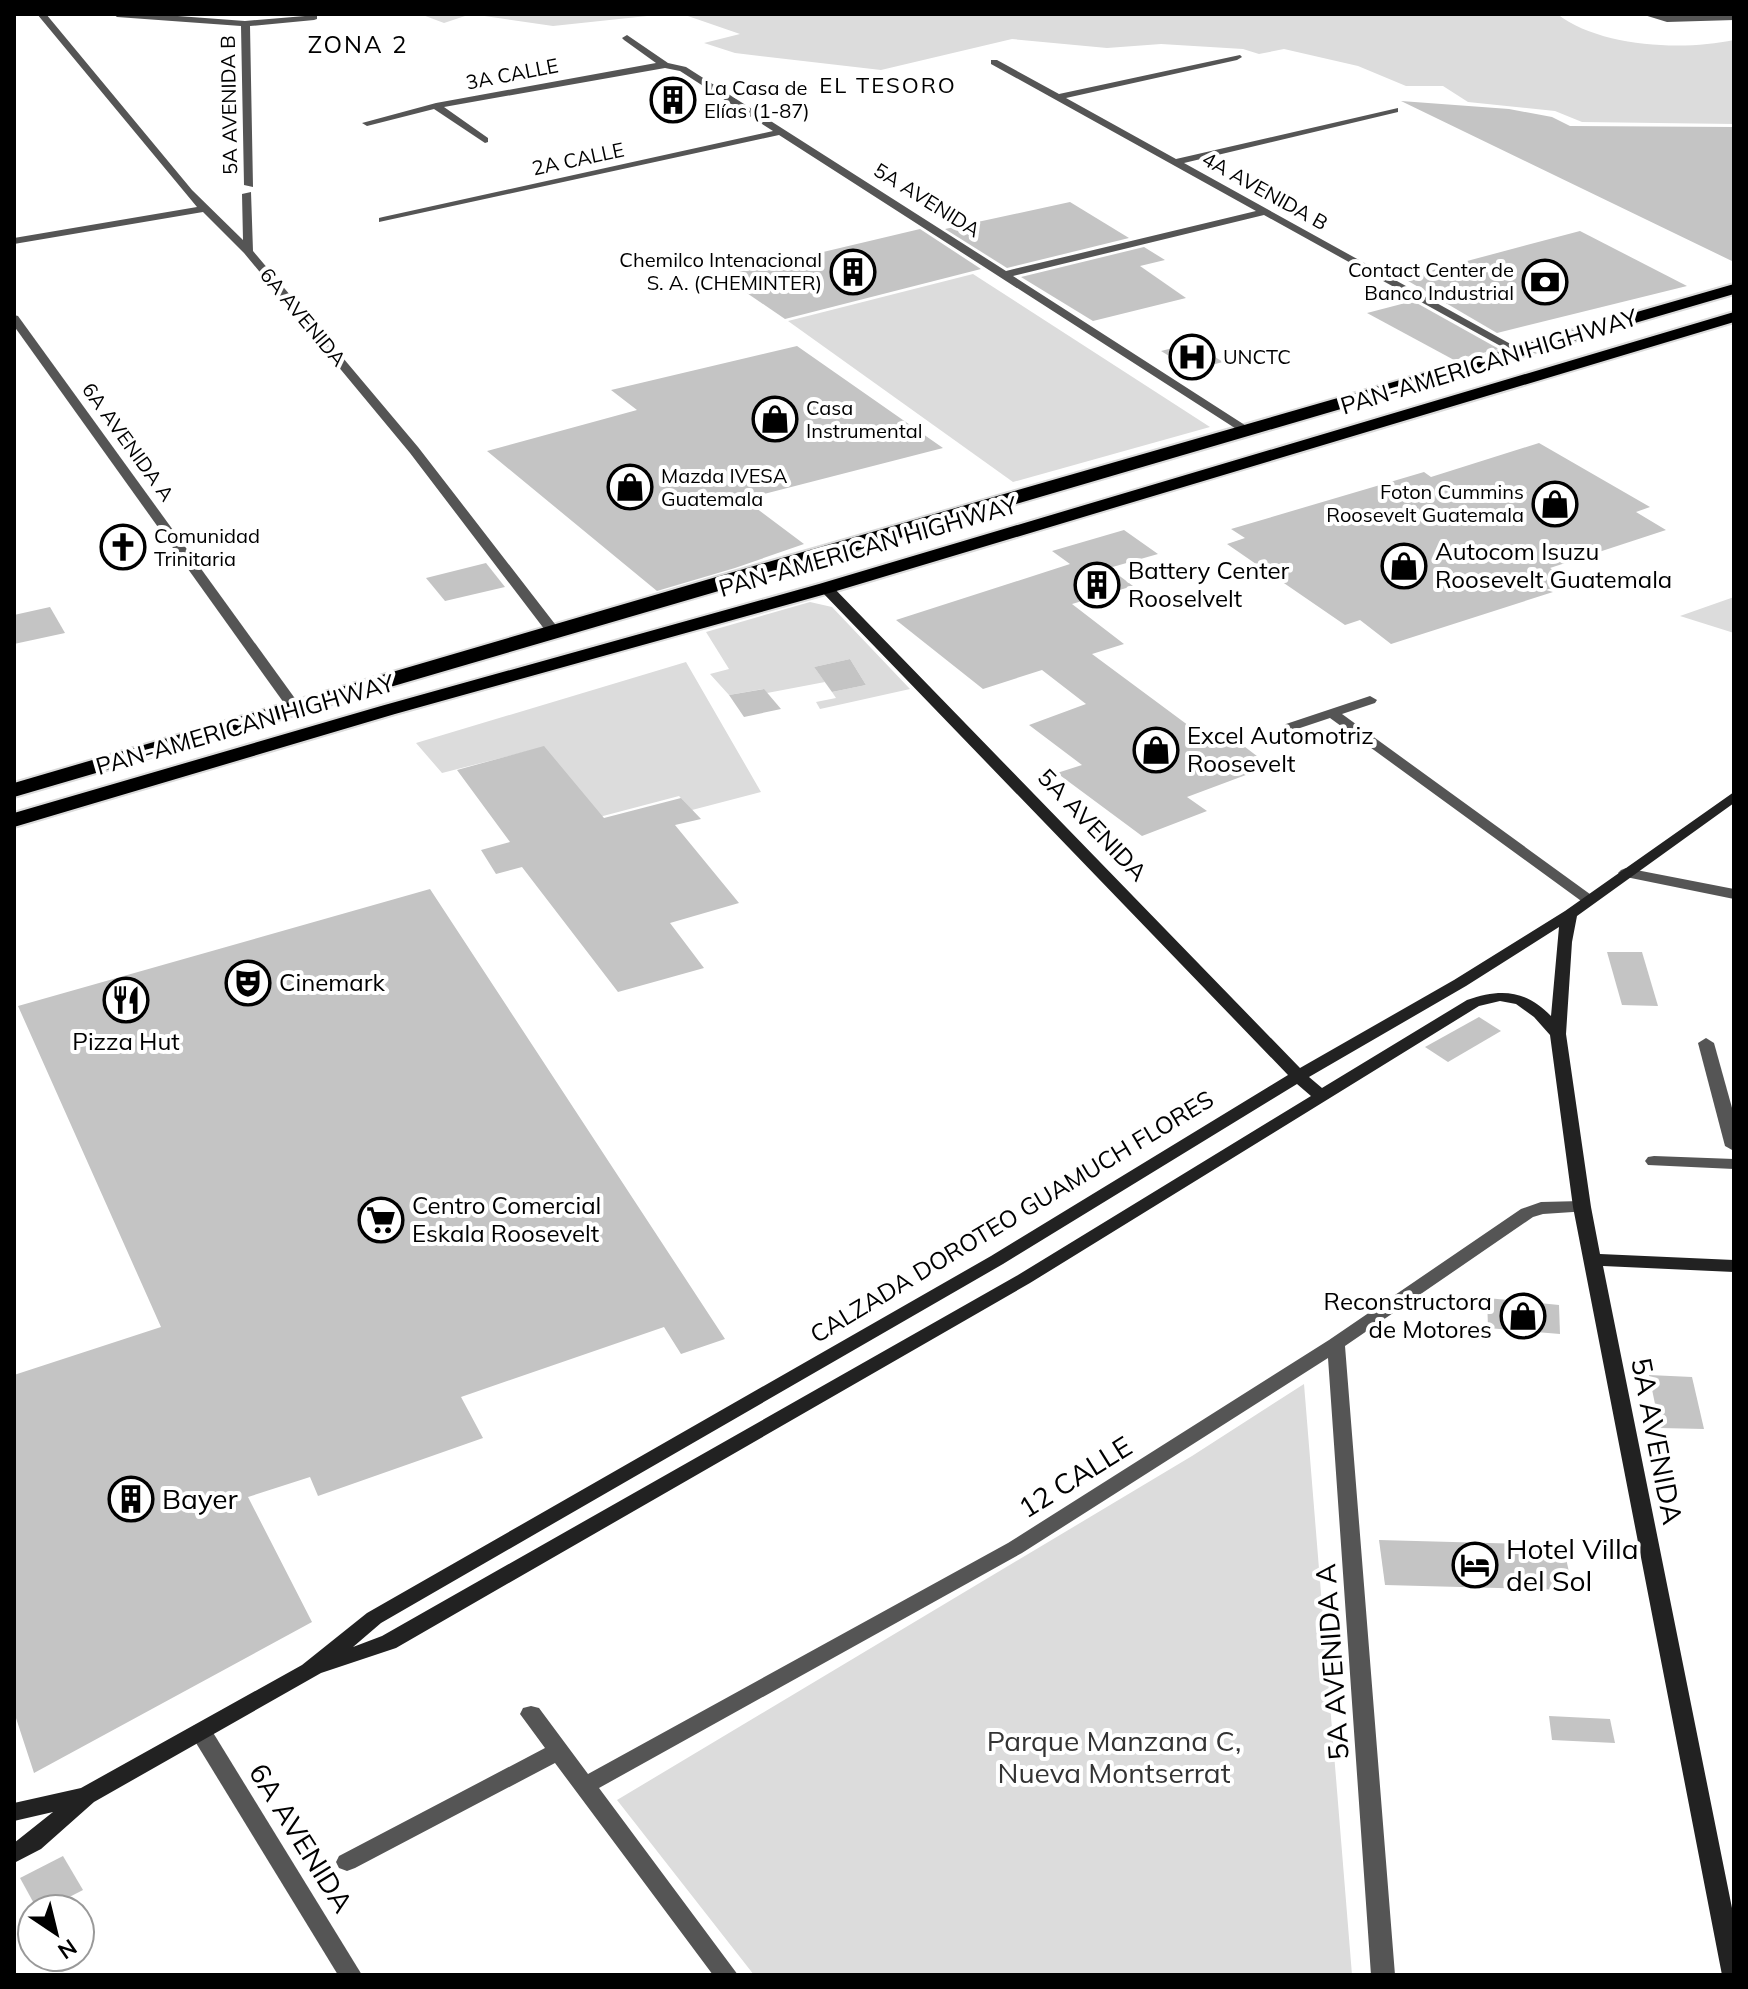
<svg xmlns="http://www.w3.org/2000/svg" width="1748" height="1989" font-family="Mulish,sans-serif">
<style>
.green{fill:#dcdcdc}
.building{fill:#c4c4c4}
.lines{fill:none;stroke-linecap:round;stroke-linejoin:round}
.highway-casing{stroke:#dbdbdb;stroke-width:4}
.street{fill:#555;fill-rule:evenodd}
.secondary{fill:#222;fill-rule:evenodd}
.highway{fill:#000;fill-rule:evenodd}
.labels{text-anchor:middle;stroke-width:8;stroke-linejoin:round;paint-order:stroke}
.far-street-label{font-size:20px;fill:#000;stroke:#fff}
.far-poi-label{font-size:20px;fill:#000;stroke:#fff;text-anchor:start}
.far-neighbourhood-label{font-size:22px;letter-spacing:2px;fill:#000;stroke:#fff}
.far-quarter-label{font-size:24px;letter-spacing:2px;fill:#000;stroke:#fff}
.street-label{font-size:24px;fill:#000;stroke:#fff}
.poi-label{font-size:24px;fill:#000;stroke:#fff;text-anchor:start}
.near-street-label{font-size:28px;fill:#000;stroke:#fff}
.near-poi-label{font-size:28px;fill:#000;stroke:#fff;text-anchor:start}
.near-park-label{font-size:28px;fill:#333;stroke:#fff}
</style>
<rect width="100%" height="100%" fill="#fff"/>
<g class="green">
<polygon points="420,14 666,14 553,26 471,14 444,23"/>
<path d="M 682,14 L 1557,14 C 1600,47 1682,51 1734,40 L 1734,124 L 1582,122 L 1555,111 L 1468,102 L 1443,86 L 1406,86 L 1358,66 L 1284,49 L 1259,54 L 1243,49 L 1161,44 L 1107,48 L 1012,39 L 881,70 L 735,53 L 704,43 L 740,34 Z"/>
<polygon points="973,274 1210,427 1013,482 788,321"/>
<polygon points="1734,597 1734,633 1680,616"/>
<polygon points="810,602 832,607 910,689 820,709 816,702 836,698 832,692 866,685 850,659 814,667 825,682 767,693 763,689 729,695 710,674 729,669 706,632"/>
<polygon points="686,662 761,792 692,810 679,796 546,831 544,747 442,773 416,743"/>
<polygon points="1304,1384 1352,1975 754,1975 617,1800 1192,1456"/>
</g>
<g class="building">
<polygon points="1401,101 1509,109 1552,117 1570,126 1734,127 1734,262"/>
<polygon points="1070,202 1129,238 1007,268 945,229"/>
<polygon points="920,229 981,269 785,319 722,276"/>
<polygon points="1580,231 1687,286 1497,333 1403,278"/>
<polygon points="1144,247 1165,260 1140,266 1186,298 1093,321 1021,277"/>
<polygon points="1413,301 1499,349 1454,360 1367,313"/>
<polygon points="1192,343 1223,362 1192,370 1161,351"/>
<polygon points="797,346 943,448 744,499 804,544 735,568 657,591 487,451 637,410 611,390"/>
<polygon points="1539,443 1650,507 1636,512 1666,530 1550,568 1571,581 1546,590 1553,592 1391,644 1360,620 1345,625 1227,544 1245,538 1231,529 1424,472 1431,477"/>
<polygon points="1124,530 1158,554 1109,568 1133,586 1072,604 1124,644 1092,654 1208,740 1228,734 1270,766 1187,797 1207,811 1142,836 1057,773 1082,765 1029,725 1086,704 1042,670 983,689 896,620 1070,564 1052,551"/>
<polygon points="486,563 505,587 445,601 426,578"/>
<polygon points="50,607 65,633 14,644 14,615"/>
<polygon points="850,659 866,685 832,692 814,667"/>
<polygon points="764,689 781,709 744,717 729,695"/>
<polygon points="544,746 604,818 681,798 701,819 675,825 739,903 670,923 704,968 618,992 522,867 496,874 481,850 510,842 457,770"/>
<polygon points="430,889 725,1339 681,1354 664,1327 461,1397 483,1438 318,1496 310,1477 248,1497 312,1622 34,1773 14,1712 14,1375 161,1327 18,1006"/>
<polygon points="1607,952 1642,952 1658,1006 1622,1005"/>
<polygon points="1479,1017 1501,1031 1448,1062 1425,1047"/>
<polygon points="1487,1298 1559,1305 1560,1334 1488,1328"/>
<polygon points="1649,1375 1692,1377 1704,1429 1660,1428"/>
<polygon points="1379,1540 1563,1545 1573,1590 1385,1585"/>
<polygon points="1549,1716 1610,1719 1615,1743 1552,1740"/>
<polygon points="63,1856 83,1890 46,1909 37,1909 20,1878"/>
</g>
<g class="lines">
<g class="highway-casing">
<g id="highway">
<polygon points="1734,284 1734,294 14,797 14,783 747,568"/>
<polygon points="1734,312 1734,322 833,592 395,714 14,827 14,813 381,706 819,584"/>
</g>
</g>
<g class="street">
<polygon points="37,14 46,14 192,190 243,240 242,194 251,192 253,251 418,447 558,628 558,634 548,634 410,453 244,253 203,212 14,244 14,238 197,207"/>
<polygon points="113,14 151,14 245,21 317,15 317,19 314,20 250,26 253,187 244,185 241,26 117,17"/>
<polygon points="1641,14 1667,16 1734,14 1734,20 1667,22"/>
<polygon points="627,35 668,63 686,67 1006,271 1256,211 991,64 991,60 997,60 1059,94 1240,55 1242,57 1237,60 1066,98 1176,159 1398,108 1398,112 1184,163 1525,352 1515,354 1264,215 1013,276 1251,429 1249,432 1241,432 779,135 379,222 379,218 383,217 773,131 680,71 665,68 444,107 488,138 488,142 485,143 434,109 367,126 362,123 436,103 656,63 624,40 622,38"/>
<polygon points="14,315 18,316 299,704 301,707 299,710 289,710 14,326"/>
<polygon points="1370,696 1377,700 1375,703 1342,714 1594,897 1597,900 1594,903 1584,903 1330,718 1291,731 1284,727 1286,724"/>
<polygon points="1626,868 1734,889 1734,899 1621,876 1618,873 1621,870"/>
<polygon points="1706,1038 1714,1043 1734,1115 1734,1151 1725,1146 1698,1043"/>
<polygon points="1654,1156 1734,1159 1734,1169 1648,1165 1645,1161 1648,1157"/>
<polygon points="1582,1201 1591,1207 1588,1211 1543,1214 1533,1217 1345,1346 1395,1975 1371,1975 1328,1358 1022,1553 599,1788 738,1975 713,1975 555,1763 355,1868 347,1871 339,1868 336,1862 339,1856 545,1748 520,1714 523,1708 531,1706 539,1708 588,1774 1008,1543 1329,1340 1521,1209 1541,1202"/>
<polygon points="201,1724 209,1726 362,1975 338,1975 193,1738 190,1732 193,1726"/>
</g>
<path class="secondary" d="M 826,584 L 831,585 L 1300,1068 L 1454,980 L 1565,911 L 1734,792 L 1734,803 L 1577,916 L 1572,942 L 1566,1034 L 1591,1207 L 1600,1254 L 1734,1260 L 1734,1272 L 1603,1266 L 1734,1918 L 1734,1975 L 1722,1975 L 1573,1207 L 1550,1035 L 1534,1017 L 1516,1004 L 1500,1001 L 1479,1006 L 1030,1283 L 396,1648 L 321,1673 L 94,1802 L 41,1849 L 14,1863 L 14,1843 L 53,1812 L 14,1821 L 14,1803 L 81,1788 L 302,1665 L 367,1613 L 991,1256 L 1288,1075 L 821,591 L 821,585 ZM 1559,927 L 1551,1016 C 1526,990 1501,988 1467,1000 L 1322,1088 L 1309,1077 L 1466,986 ZM 1297,1084 L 1311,1096 L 1018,1275 L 382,1636 L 353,1647 L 381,1623 L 1003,1264 Z"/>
<use href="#highway" class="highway"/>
</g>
<defs>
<g id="building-ring" transform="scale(2.3)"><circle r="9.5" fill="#fff" stroke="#000" stroke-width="1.5"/><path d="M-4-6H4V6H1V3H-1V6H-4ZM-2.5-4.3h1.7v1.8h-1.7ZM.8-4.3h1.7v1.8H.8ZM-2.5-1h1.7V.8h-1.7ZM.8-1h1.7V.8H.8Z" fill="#000"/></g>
<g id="bank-ring" transform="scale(2.3)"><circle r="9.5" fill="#fff" stroke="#000" stroke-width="1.5"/><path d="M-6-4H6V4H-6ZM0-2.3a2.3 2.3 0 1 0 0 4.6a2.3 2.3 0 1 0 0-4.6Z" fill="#000"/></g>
<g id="hospital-ring" transform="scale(2.3)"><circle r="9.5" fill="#fff" stroke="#000" stroke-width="1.5"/><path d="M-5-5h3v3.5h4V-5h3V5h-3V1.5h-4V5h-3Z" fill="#000"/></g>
<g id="shop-ring" transform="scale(2.3)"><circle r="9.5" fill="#fff" stroke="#000" stroke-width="1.5"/><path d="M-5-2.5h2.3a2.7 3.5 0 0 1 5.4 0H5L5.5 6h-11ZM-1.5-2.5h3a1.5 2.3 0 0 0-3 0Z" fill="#000"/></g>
<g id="church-ring" transform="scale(2.3)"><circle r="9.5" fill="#fff" stroke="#000" stroke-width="1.5"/><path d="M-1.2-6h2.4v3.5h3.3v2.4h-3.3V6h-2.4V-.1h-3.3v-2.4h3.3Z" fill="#000"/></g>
<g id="theatre-ring" transform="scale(2.3)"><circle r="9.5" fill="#fff" stroke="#000" stroke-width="1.5"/><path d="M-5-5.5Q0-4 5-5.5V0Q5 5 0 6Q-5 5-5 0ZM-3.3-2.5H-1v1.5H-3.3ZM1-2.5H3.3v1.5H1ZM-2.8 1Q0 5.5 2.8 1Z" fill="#000"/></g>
<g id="restaurant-ring" transform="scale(2.3)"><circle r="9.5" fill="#fff" stroke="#000" stroke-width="1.5"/><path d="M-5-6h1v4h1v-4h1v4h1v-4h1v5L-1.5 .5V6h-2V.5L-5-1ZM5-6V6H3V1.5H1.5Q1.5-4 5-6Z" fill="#000"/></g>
<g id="supermarket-ring" transform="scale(2.3)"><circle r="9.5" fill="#fff" stroke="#000" stroke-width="1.5"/><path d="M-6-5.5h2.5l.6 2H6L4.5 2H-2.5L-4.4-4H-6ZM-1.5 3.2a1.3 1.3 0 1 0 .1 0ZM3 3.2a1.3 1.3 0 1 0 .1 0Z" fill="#000"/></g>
<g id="hotel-ring" transform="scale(2.3)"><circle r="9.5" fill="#fff" stroke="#000" stroke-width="1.5"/><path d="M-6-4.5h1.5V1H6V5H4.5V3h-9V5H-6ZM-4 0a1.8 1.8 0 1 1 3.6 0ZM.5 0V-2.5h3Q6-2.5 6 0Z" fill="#000"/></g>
</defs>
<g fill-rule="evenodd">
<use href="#building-ring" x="673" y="100"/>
<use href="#building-ring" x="853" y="272"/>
<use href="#bank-ring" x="1545" y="282"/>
<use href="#hospital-ring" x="1192" y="357"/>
<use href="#shop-ring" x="775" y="419"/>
<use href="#shop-ring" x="630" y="487"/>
<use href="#shop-ring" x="1555" y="504"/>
<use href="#church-ring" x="123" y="547"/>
<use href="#shop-ring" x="1404" y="566"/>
<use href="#building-ring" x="1097" y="585"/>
<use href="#shop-ring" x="1156" y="750"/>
<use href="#theatre-ring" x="248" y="983"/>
<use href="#restaurant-ring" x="126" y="1000"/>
<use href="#supermarket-ring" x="381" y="1220"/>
<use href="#shop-ring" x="1523" y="1316"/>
<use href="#building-ring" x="131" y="1499"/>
<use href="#hotel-ring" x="1475" y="1565"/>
</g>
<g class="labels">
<g class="far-street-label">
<text transform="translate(512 74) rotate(-11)" y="7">3A CALLE</text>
<text transform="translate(229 105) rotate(-91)" y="7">5A AVENIDA B</text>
<text transform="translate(578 159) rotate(-12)" y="7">2A CALLE</text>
<text transform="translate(1265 191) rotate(29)" y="7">4A AVENIDA B</text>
<text transform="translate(927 200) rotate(32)" y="7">5A AVENIDA</text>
<text transform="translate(303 317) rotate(50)" y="7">6A AVENIDA</text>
<text transform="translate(128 442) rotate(54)" y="7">6A AVENIDA A</text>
</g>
<g class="far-poi-label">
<text x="704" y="95">La Casa de<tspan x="704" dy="23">Elías (1-87)</tspan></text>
<text x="822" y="267" text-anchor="end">Chemilco Intenacional<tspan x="822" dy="23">S. A. (CHEMINTER)</tspan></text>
<text x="1514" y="277" text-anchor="end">Contact Center de<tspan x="1514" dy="23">Banco Industrial</tspan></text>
<text x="1223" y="364">UNCTC</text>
<text x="806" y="415">Casa<tspan x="806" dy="23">Instrumental</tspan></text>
<text x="661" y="483">Mazda IVESA<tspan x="661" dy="23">Guatemala</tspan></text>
<text x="1524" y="499" text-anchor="end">Foton Cummins<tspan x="1524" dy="23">Roosevelt Guatemala</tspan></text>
<text x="154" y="543">Comunidad<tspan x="154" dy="23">Trinitaria</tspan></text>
</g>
<g class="far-neighbourhood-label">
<text x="888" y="93">EL TESORO</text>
</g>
<g class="far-quarter-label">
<text x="358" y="53">ZONA 2</text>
</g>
<g class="street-label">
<text transform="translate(1489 362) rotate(-17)" y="8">PAN-AMERICAN HIGHWAY</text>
<text transform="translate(868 547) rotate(-16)" y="8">PAN-AMERICAN HIGHWAY</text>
<text transform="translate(245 725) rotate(-16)" y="8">PAN-AMERICAN HIGHWAY</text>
<text transform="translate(1092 825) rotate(46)" y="8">5A AVENIDA</text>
<text transform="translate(1012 1217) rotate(-31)" y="8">CALZADA DOROTEO GUAMUCH FLORES</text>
</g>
<g class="poi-label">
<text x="1435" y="560">Autocom Isuzu<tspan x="1435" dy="28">Roosevelt Guatemala</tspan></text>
<text x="1128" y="579">Battery Center<tspan x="1128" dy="28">Rooselvelt</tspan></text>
<text x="1187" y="744">Excel Automotriz<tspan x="1187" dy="28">Roosevelt</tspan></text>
<text x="279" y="991">Cinemark</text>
<text x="126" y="1050" text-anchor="middle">Pizza Hut</text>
<text x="412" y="1214">Centro Comercial<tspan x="412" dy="28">Eskala Roosevelt</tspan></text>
<text x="1492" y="1310" text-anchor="end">Reconstructora<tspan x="1492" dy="28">de Motores</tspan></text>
</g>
<g class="near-street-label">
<text transform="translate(1657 1441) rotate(79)" y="10">5A AVENIDA</text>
<text transform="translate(1075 1477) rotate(-32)" y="10">12 CALLE</text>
<text transform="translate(1332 1662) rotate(-94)" y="10">5A AVENIDA A</text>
<text transform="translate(301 1838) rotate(58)" y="10">6A AVENIDA</text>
</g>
<g class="near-poi-label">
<text x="162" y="1509">Bayer</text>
<text x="1506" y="1559">Hotel Villa<tspan x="1506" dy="32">del Sol</tspan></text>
</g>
<g class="near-park-label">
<text x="1114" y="1751">Parque Manzana C,<tspan x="1114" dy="32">Nueva Montserrat</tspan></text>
</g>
</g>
<rect width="1748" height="1989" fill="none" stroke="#000000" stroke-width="32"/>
<g transform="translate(56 1933) rotate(145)"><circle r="38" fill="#ffffff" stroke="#999999" stroke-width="2"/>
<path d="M0-6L14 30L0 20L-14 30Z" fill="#000000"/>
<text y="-12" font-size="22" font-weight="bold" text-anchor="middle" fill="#000000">N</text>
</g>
</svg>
